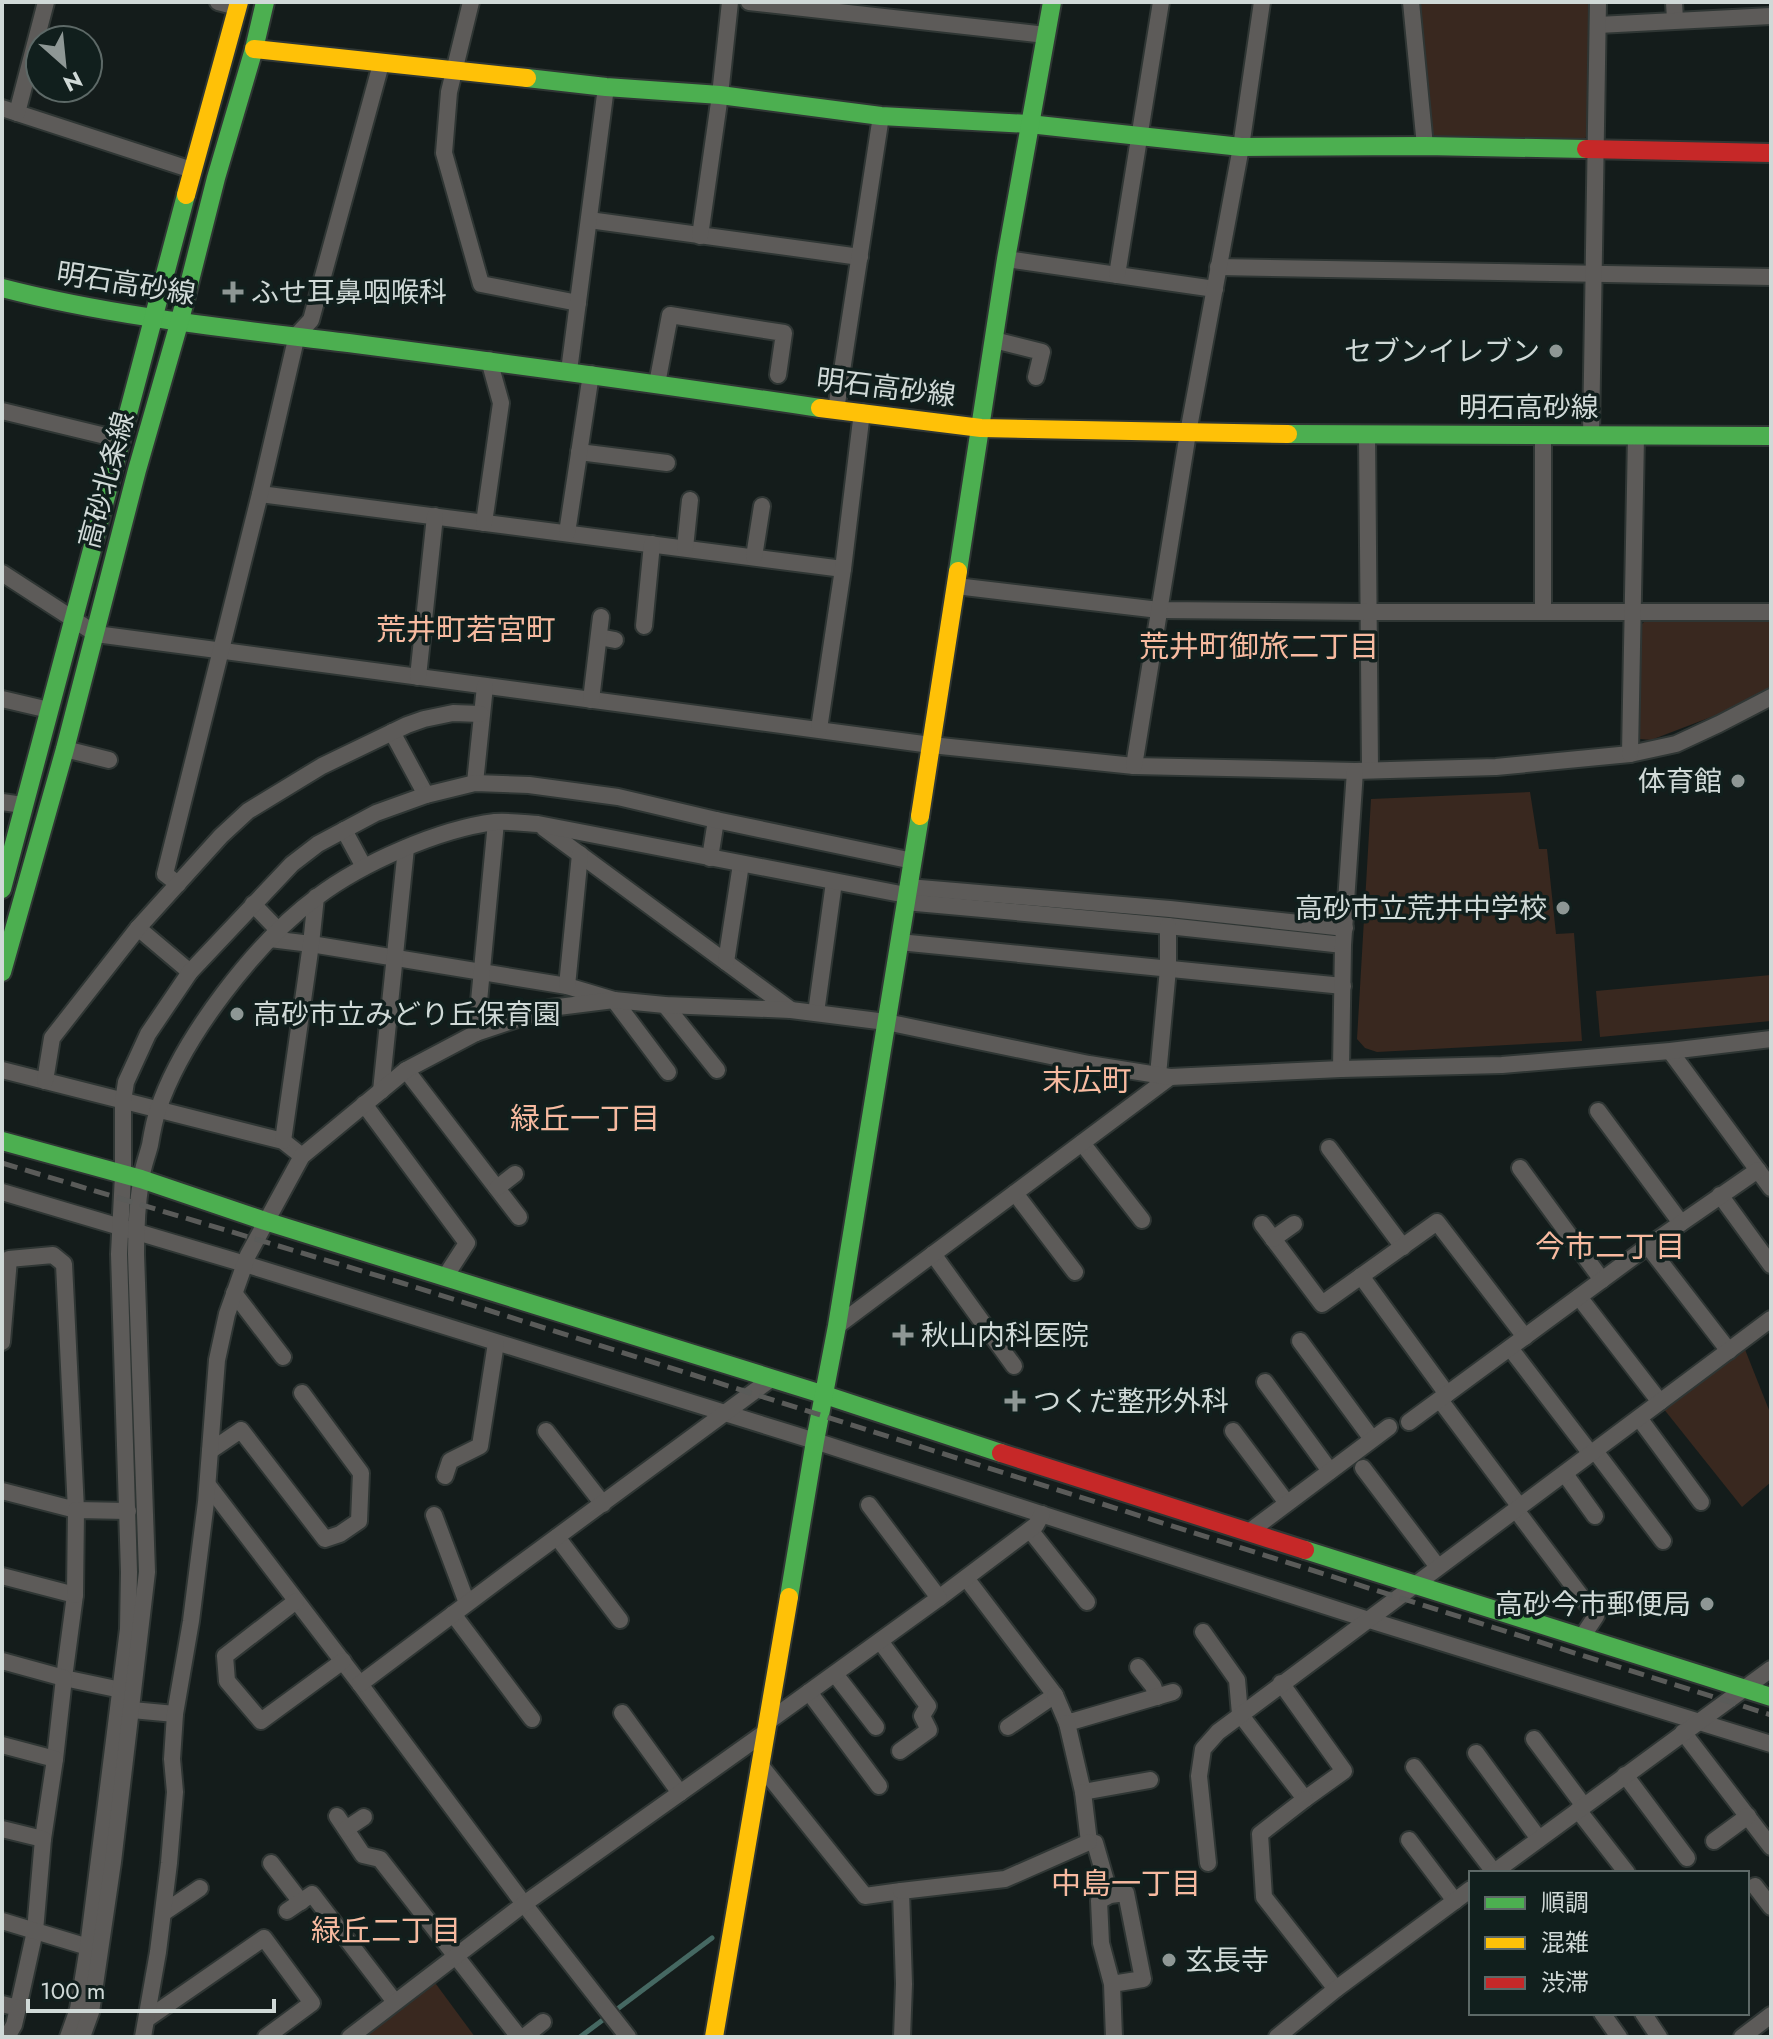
<svg xmlns="http://www.w3.org/2000/svg" width="1773" height="2039" font-family="Jost,'Noto Sans JP',sans-serif">
<style>
.green{fill:#39281f}
.lines{fill:none;stroke-linecap:round;stroke-linejoin:round}
.stream{stroke:#456862;stroke-width:5}
.street-casing{stroke:#2f3634;stroke-width:20}
.fast-casing{stroke:#2f3634;stroke-width:22}
.slow-casing{stroke:#2f3634;stroke-width:22}
.jam-casing{stroke:#2f3634;stroke-width:22}
.street{stroke:#5d5b59;stroke-width:16}
.fast{stroke:#4caf50;stroke-width:18}
.slow{stroke:#ffc107;stroke-width:18}
.jam{stroke:#c62828;stroke-width:18}
.rail{stroke:#5a5b59;stroke-width:5;stroke-dasharray:16 8;stroke-linecap:butt}
.poi-dot{fill:#8e9795;stroke:#111f1d;stroke-width:3}
.labels{text-anchor:middle;stroke-width:7;stroke-linejoin:round;paint-order:stroke}
.street-label{font-size:28px;fill:#d0d9d7;stroke:#111f1d}
.poi-label{font-size:28px;fill:#d0d9d7;stroke:#111f1d;text-anchor:start}
.neighbourhood-label{font-size:30px;fill:#f7baa0;stroke:#111f1d}
</style>
<rect width="100%" height="100%" fill="#141c1b"/>
<g class="green">
<polygon points="1419,2 1592,2 1589,133 1582,142 1438,142 1431,130"/>
<polygon points="1771,619 1771,688 1719,714 1651,740 1640,739 1640,626 1645,621"/>
<polygon points="1530,792 1539,849 1547,849 1556,934 1574,933 1582,1041 1377,1052 1365,1048 1357,1039 1371,799"/>
<polygon points="1771,975 1771,1021 1600,1037 1596,991"/>
<polygon points="1744,1347 1771,1415 1771,1482 1742,1507 1663,1408"/>
<polygon points="433,1980 475,2037 363,2037 361,2034"/>
</g>
<g class="lines">
<polyline class="stream" points="580,2037 712,1938"/>
<g class="street-casing">
<g id="street">
<polyline points="218,2 237,7"/>
<polyline points="471,2 449,92 444,153 481,284 578,303"/>
<polyline points="749,2 1046,35"/>
<polyline points="1411,2 1425,146"/>
<polyline points="1674,2 1675,20"/>
<polyline points="1598,25 1771,16"/>
<polyline points="2,108 192,170"/>
<polyline points="17,113 46,2"/>
<polyline points="589,220 860,257"/>
<polyline points="700,236 720,95 730,2"/>
<polyline points="1006,259 1215,289"/>
<polyline points="1218,267 1771,277"/>
<polyline points="1117,275 1161,2"/>
<polyline points="994,340 1042,352 1036,377"/>
<polyline points="569,371 606,87"/>
<polyline points="657,384 670,315 784,333 778,375"/>
<polyline points="836,410 881,116"/>
<polyline points="2,411 122,440"/>
<polyline points="1367,434 1370,770"/>
<polyline points="1543,435 1543,612"/>
<polyline points="1591,436 1598,2"/>
<polyline points="579,452 667,463"/>
<polyline points="260,494 843,569"/>
<polyline points="484,523 501,403 489,360"/>
<polyline points="567,533 591,374"/>
<polyline points="685,548 690,500"/>
<polyline points="754,557 762,506"/>
<polyline points="2,573 96,634 931,745 1134,766 1355,771 1496,767 1630,754 1676,744 1719,724 1771,697"/>
<polyline points="956,586 1159,610 1367,612 1771,612"/>
<polyline points="644,626 652,544"/>
<polyline points="599,637 615,640"/>
<polyline points="418,677 435,516"/>
<polyline points="2,699 49,710"/>
<polyline points="591,700 601,617"/>
<polyline points="819,729 843,569 862,412"/>
<polyline points="392,732 426,795"/>
<polyline points="65,749 109,760"/>
<polyline points="1630,754 1636,436"/>
<polyline points="1134,766 1188,433 1241,147 1262,2"/>
<polyline points="475,783 485,686"/>
<polyline points="2,802 23,805"/>
<polyline points="544,828 791,1010"/>
<polyline points="344,830 364,867"/>
<polyline points="710,858 716,820"/>
<polyline points="178,884 165,874 260,494 297,335 311,320 381,64"/>
<polyline points="908,887 1170,909 1345,928"/>
<polyline points="905,902 1168,926 1343,945"/>
<polyline points="253,904 279,931"/>
<polyline points="138,928 190,972"/>
<polyline points="270,939 311,944 567,986 614,1000 668,1072"/>
<polyline points="899,942 1343,986"/>
<polyline points="726,962 741,864"/>
<polyline points="567,986 580,854"/>
<polyline points="665,1005 717,1070"/>
<polyline points="816,1013 834,882"/>
<polyline points="476,1033 496,822"/>
<polyline points="1670,1051 1771,1188"/>
<polyline points="1341,1069 1343,945 1355,771"/>
<polyline points="2,1070 283,1141 302,1156"/>
<polyline points="406,1070 519,1217"/>
<polyline points="1158,1075 1168,969 1168,926"/>
<polyline points="45,1081 52,1038 138,928 221,836 248,811 322,766 407,725 424,719 453,713 481,714"/>
<polyline points="381,1091 406,848"/>
<polyline points="364,1104 467,1243 445,1277"/>
<polyline points="1598,1111 1681,1223"/>
<polyline points="283,1141 311,944 316,897"/>
<polyline points="1082,1143 1142,1220"/>
<polyline points="1329,1148 1403,1247"/>
<polyline points="1520,1168 1602,1280"/>
<polyline points="497,1188 515,1174"/>
<polyline points="2,1192 245,1264 815,1441 1369,1620 1771,1744"/>
<polyline points="1015,1193 1075,1272"/>
<polyline points="1720,1195 1771,1265"/>
<polyline points="1262,1224 1322,1304 1437,1222 1525,1337"/>
<polyline points="1273,1239 1294,1224"/>
<polyline points="1648,1246 1729,1351"/>
<polyline points="933,1254 1014,1366"/>
<polyline points="1361,1276 1447,1394"/>
<polyline points="234,1293 283,1357"/>
<polyline points="1579,1297 1660,1402"/>
<polyline points="837,1326 1170,1077"/>
<polyline points="1300,1341 1372,1439"/>
<polyline points="2,1342 9,1259 53,1255 64,1264 76,1510 2,1491"/>
<polyline points="1510,1348 1591,1454"/>
<polyline points="1265,1382 1330,1471"/>
<polyline points="1440,1400 1520,1507"/>
<polyline points="1639,1418 1701,1502"/>
<polyline points="1409,1422 1648,1246 1758,1170"/>
<polyline points="546,1431 603,1504"/>
<polyline points="1233,1431 1287,1503"/>
<polyline points="210,1451 241,1430 325,1539 340,1534 359,1521 361,1473 302,1393"/>
<polyline points="1595,1451 1663,1541"/>
<polyline points="1363,1468 1438,1567"/>
<polyline points="1565,1474 1595,1516"/>
<polyline points="445,1476 450,1461 480,1446 496,1343"/>
<polyline points="208,1485 360,1684 524,1904 628,2037"/>
<polyline points="1516,1510 1596,1616 1582,1637"/>
<polyline points="434,1515 467,1603"/>
<polyline points="1030,1530 1087,1602"/>
<polyline points="1249,1532 1389,1427"/>
<polyline points="557,1537 620,1620"/>
<polyline points="2,1576 75,1595 64,1678 121,1690"/>
<polyline points="966,1578 1055,1695 1008,1727"/>
<polyline points="75,1595 76,1510 128,1511"/>
<polyline points="939,1598 1036,1525 1042,1514"/>
<polyline points="296,1601 225,1656 227,1681 261,1721 343,1661"/>
<polyline points="453,1614 532,1719"/>
<polyline points="1203,1632 1237,1680 1240,1714 1305,1799 1344,1771 1281,1683"/>
<polyline points="880,1641 928,1706 922,1716 929,1730 900,1751"/>
<polyline points="2,1661 64,1678 55,1759"/>
<polyline points="1138,1667 1153,1686 1157,1697"/>
<polyline points="835,1674 876,1727"/>
<polyline points="360,1684 508,1573 771,1379"/>
<polyline points="809,1692 879,1786"/>
<polyline points="1055,1695 1067,1723 1173,1692"/>
<polyline points="132,1710 175,1714"/>
<polyline points="622,1713 680,1793"/>
<polyline points="769,1721 939,1598 869,1505"/>
<polyline points="1067,1723 1083,1792 1150,1780"/>
<polyline points="1683,1732 1771,1847"/>
<polyline points="1534,1739 1584,1806"/>
<polyline points="2,1745 55,1759 43,1839"/>
<polyline points="1476,1753 1539,1839"/>
<polyline points="761,1766 865,1896 901,1891 904,1984 902,2037"/>
<polyline points="1414,1767 1494,1872"/>
<polyline points="1625,1775 1687,1858"/>
<polyline points="1083,1792 1089,1842 1095,1843 1110,1895"/>
<polyline points="1305,1799 1260,1834 1264,1897 1336,1989"/>
<polyline points="1578,1810 1627,1873"/>
<polyline points="337,1816 363,1855 380,1859 519,2037"/>
<polyline points="2,1829 43,1839 35,1931 18,2008"/>
<polyline points="346,1829 364,1817"/>
<polyline points="1409,1840 1455,1901"/>
<polyline points="1714,1841 1748,1816"/>
<polyline points="271,1863 301,1902"/>
<polyline points="1208,1863 1199,1776 1203,1749 1218,1732 1771,1319"/>
<polyline points="1493,1873 1771,1669"/>
<polyline points="1755,1886 1771,1907"/>
<polyline points="901,1891 1005,1879 1089,1842"/>
<polyline points="287,1911 312,1894 395,2002"/>
<polyline points="163,1913 200,1888"/>
<polyline points="2,1921 88,1947"/>
<polyline points="1112,1984 1143,1979 1126,1893 1110,1895 1099,1901 1101,1943 1112,1984 1114,2037"/>
<polyline points="2,2004 18,2008 14,2025 7,2037"/>
<polyline points="1602,2013 1619,2037"/>
<polyline points="1643,2013 1659,2037"/>
<polyline points="147,2019 264,1938 312,2003 266,2037"/>
<polyline points="68,2037 78,2009 88,1947 128,1629 129,1572 119,1254 123,1175 123,1101 126,1082 148,1034 190,972 292,864 318,844 376,813 426,795 475,783 529,785 618,797 716,820 913,861"/>
<path d="M 82,2037 L 91,2012 L 113,1862 L 147,1572 L 136,1254 C 136,1229 137,1205 141,1181 C 142,1169 147,1157 150,1145 C 152,1133 154,1121 158,1110 C 182,1038 256,942 317,897 C 362,863 439,829 495,822 C 509,821 524,823 538,824 L 906,895"/>
<polyline points="143,2037 158,1952 169,1863 175,1792 172,1759 175,1714 191,1621 206,1502 217,1360 227,1314 248,1255 302,1156 406,1070 476,1033 550,1008 614,1000 665,1005 791,1010 886,1022 1089,1064 1170,1077 1341,1069 1502,1065 1670,1051 1771,1039"/>
<polyline points="350,2037 524,1904 767,1731"/>
<polyline points="524,2037 543,2022"/>
<polyline points="1277,2037 1336,1989 1471,1889"/>
<polyline points="1742,2037 1771,2015"/>
</g>
</g>
<g class="fast-casing">
<g id="fast">
<polyline points="527,78 606,87 720,95 881,116 1029,124 1241,147 1425,146 1586,149"/>
<path d="M 2,288 C 118,318 238,329 356,344 C 511,364 666,385 820,408"/>
<polyline points="1288,434 1771,436"/>
<polyline points="958,571 1006,259 1052,2"/>
<polyline points="2,889 186,195"/>
<polyline points="2,972 65,749 137,470 180,320 216,178 254,49 265,2"/>
<polyline points="2,1141 141,1179 265,1221 825,1395 1001,1453"/>
<polyline points="1305,1550 1771,1697"/>
<polyline points="789,1597 815,1441 837,1326 920,816"/>
</g>
</g>
<g class="slow-casing">
<g id="slow">
<polyline points="254,49 527,78"/>
<polyline points="186,195 239,2"/>
<polyline points="820,408 981,428 1288,434"/>
<polyline points="920,816 958,571"/>
<polyline points="714,2037 789,1597"/>
</g>
</g>
<g class="jam-casing">
<g id="jam">
<polyline points="1586,149 1771,153"/>
<polyline points="1001,1453 1305,1550"/>
</g>
</g>
<use href="#street" class="street"/>
<use href="#fast" class="fast"/>
<use href="#slow" class="slow"/>
<use href="#jam" class="jam"/>
<polyline class="rail" points="2,1163 402,1283 1771,1715"/>
</g>
<g class="poi-dot">
<path d="M229 280h8v8h8v8h-8v8h-8v-8h-8v-8h8z"/>
<circle cx="1556" cy="351" r="8"/>
<circle cx="1738" cy="781" r="8"/>
<circle cx="1563" cy="908" r="8"/>
<circle cx="237" cy="1014" r="8"/>
<path d="M899 1323h8v8h8v8h-8v8h-8v-8h-8v-8h8z"/>
<path d="M1011 1389h8v8h8v8h-8v8h-8v-8h-8v-8h8z"/>
<circle cx="1707" cy="1604" r="8"/>
<circle cx="1169" cy="1960" r="8"/>
</g>
<g class="labels">
<g class="street-label">
<text transform="translate(126 283) rotate(9)" y="10">明石高砂線</text>
<text transform="translate(886 387) rotate(7)" y="10">明石高砂線</text>
<text x="1529" y="417">明石高砂線</text>
<text transform="translate(106 480) rotate(-75)" y="10">高砂北条線</text>
</g>
<g class="poi-label">
<text x="251" y="302">ふせ耳鼻咽喉科</text>
<text x="1540" y="361" text-anchor="end">セブンイレブン</text>
<text x="1722" y="791" text-anchor="end">体育館</text>
<text x="1547" y="918" text-anchor="end">高砂市立荒井中学校</text>
<text x="253" y="1024">高砂市立みどり丘保育園</text>
<text x="921" y="1345">秋山内科医院</text>
<text x="1033" y="1411">つくだ整形外科</text>
<text x="1691" y="1614" text-anchor="end">高砂今市郵便局</text>
<text x="1185" y="1970">玄長寺</text>
</g>
<g class="neighbourhood-label">
<text x="466" y="640">荒井町若宮町</text>
<text x="1259" y="657">荒井町御旅二丁目</text>
<text x="1087" y="1091">末広町</text>
<text x="585" y="1129">緑丘一丁目</text>
<text x="1610" y="1257">今市二丁目</text>
<text x="1126" y="1894">中島一丁目</text>
<text x="386" y="1941">緑丘二丁目</text>
</g>
</g>
<rect width="1773" height="2039" fill="none" stroke="#d0d9d7" stroke-width="8"/>
<rect x="1469" y="1871" width="280" height="144" fill="#111f1d" stroke="#5d6967" stroke-width="2"/>
<rect x="1485" y="1897" width="40" height="12" fill="#4caf50" stroke="#5d6967" stroke-width="2"/>
<text x="1541" y="1911" font-size="24" fill="#d0d9d7">順調</text>
<rect x="1485" y="1937" width="40" height="12" fill="#ffc107" stroke="#5d6967" stroke-width="2"/>
<text x="1541" y="1951" font-size="24" fill="#d0d9d7">混雑</text>
<rect x="1485" y="1977" width="40" height="12" fill="#c62828" stroke="#5d6967" stroke-width="2"/>
<text x="1541" y="1991" font-size="24" fill="#d0d9d7">渋滞</text>
<g transform="translate(64 64) rotate(153)"><circle r="38" fill="#111f1d" stroke="#5d6967" stroke-width="2"/>
<path d="M0-6L14 30L0 20L-14 30Z" fill="#8e9795"/>
<text y="-12" font-size="22" font-weight="bold" text-anchor="middle" fill="#d0d9d7">N</text>
</g>
<path d="M28 1999v12h246v-12" fill="none" stroke="#d0d9d7" stroke-width="4"/>
<text x="40" y="1999" font-size="24" fill="#d0d9d7" stroke="#111f1d" stroke-width="6" paint-order="stroke">100 m</text>
</svg>
